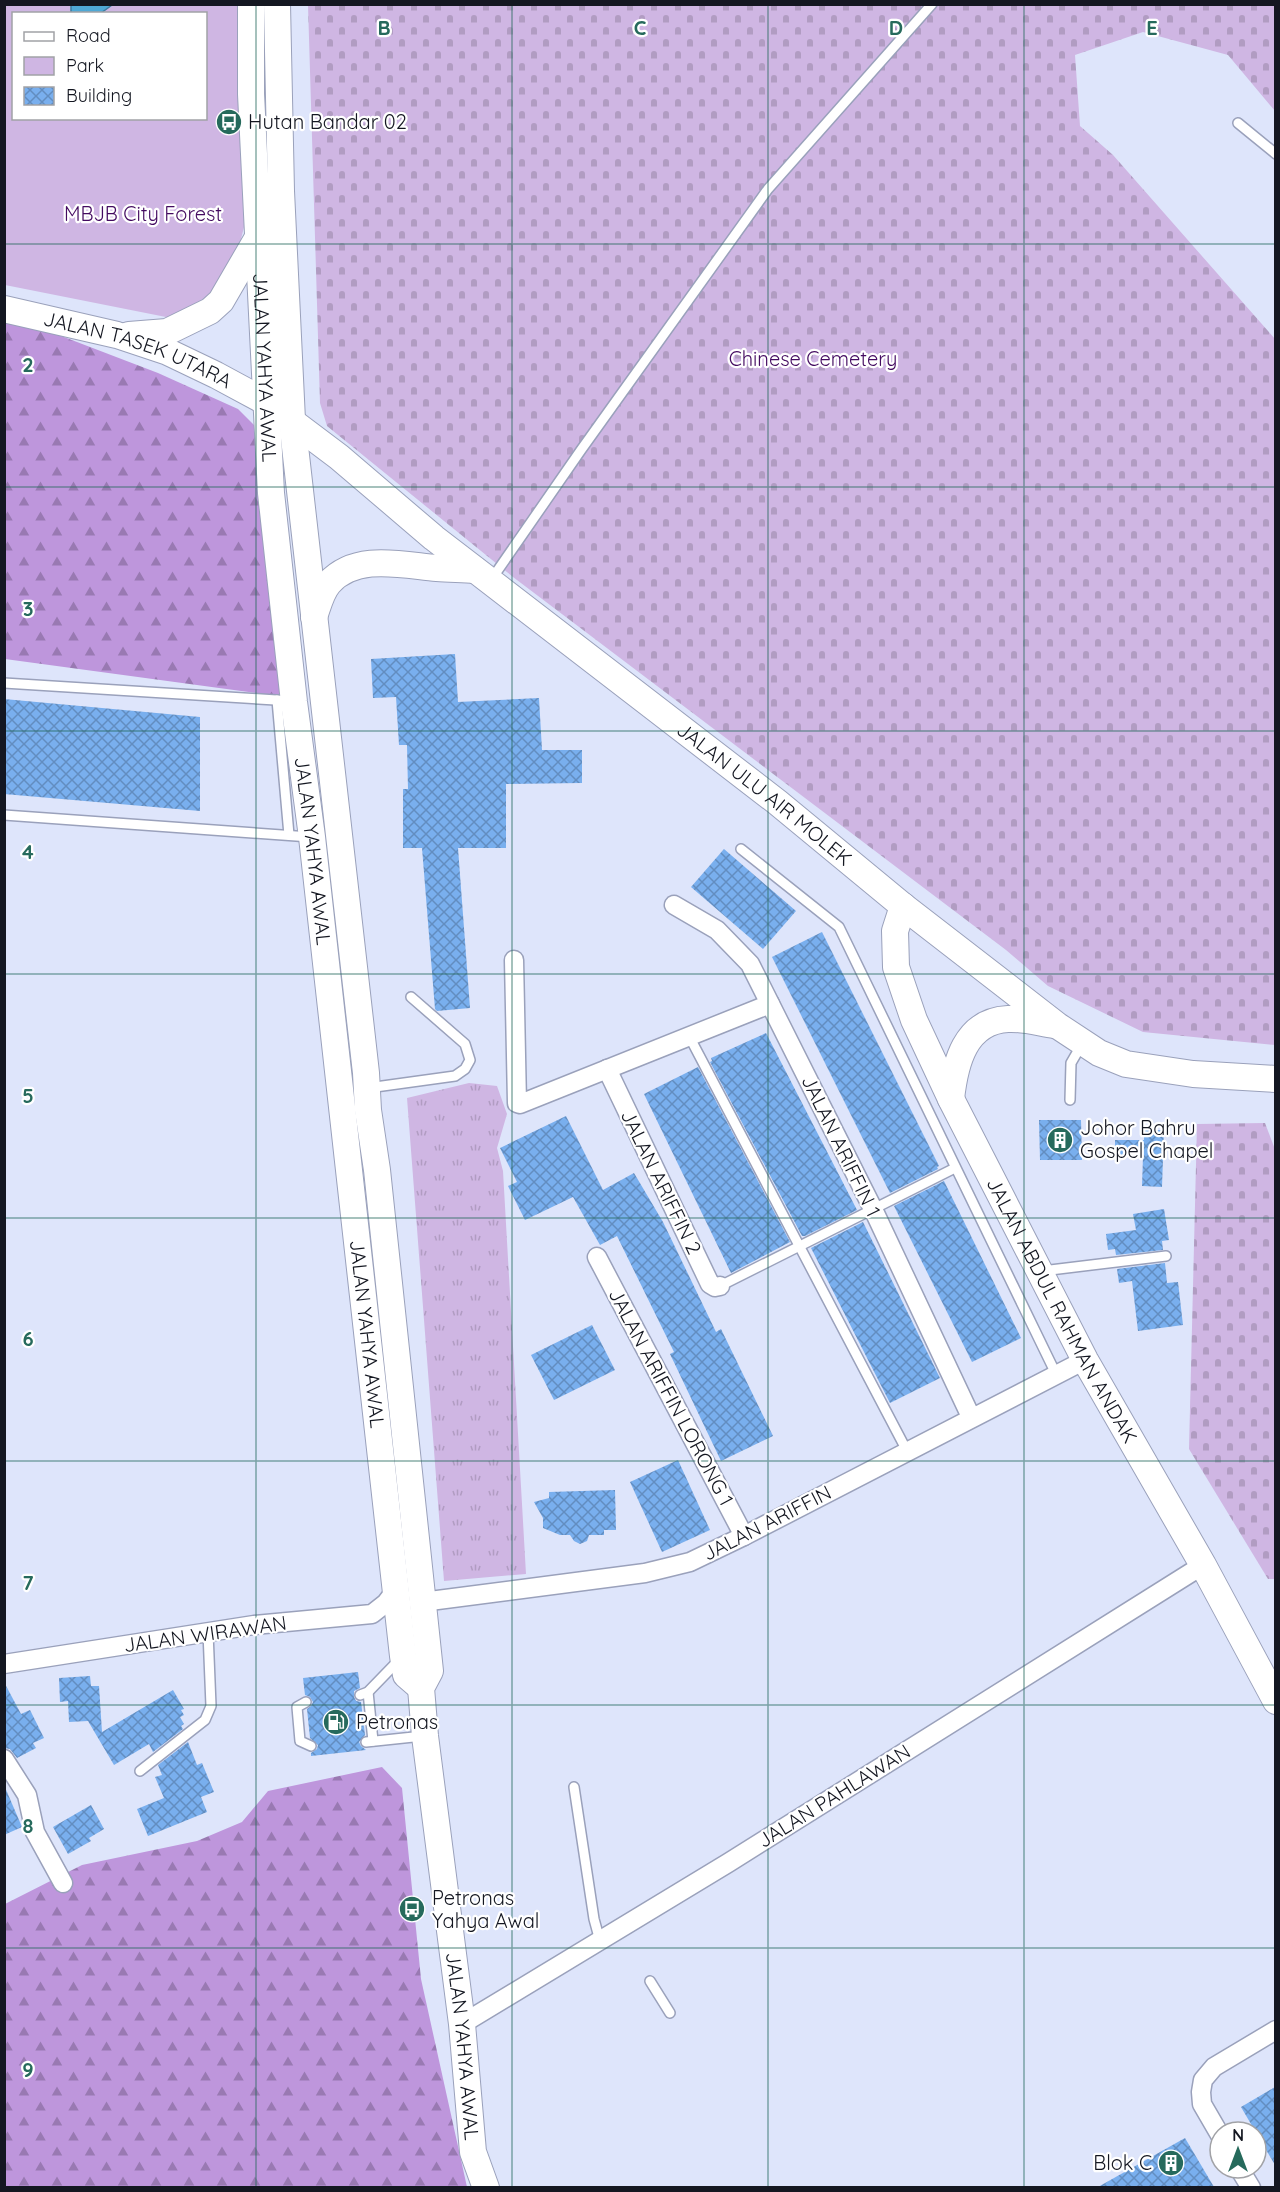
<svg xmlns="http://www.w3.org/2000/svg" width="1280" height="2192" font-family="Quicksand,sans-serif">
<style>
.grass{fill:url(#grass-tufts)}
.forest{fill:url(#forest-firs)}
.cemetery{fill:url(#cemetery-stones)}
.park{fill:#cfb6e3;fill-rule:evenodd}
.water{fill:#4fa8d5;stroke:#3d7c9f;stroke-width:1.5}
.building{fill:url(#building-cross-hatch)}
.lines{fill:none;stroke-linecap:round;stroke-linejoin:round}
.lane-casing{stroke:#9aa1bb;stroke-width:12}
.street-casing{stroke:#9aa1bb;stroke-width:21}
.secondary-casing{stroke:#9aa1bb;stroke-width:28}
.lane{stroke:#fff;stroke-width:9}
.street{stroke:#fff;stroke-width:18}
.secondary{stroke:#fff;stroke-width:26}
.grid{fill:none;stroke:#266a5c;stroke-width:1.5;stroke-opacity:0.55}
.labels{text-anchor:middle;stroke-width:4.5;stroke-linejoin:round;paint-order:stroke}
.poi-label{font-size:20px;fill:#141721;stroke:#fff;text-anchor:start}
.park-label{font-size:20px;fill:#430a60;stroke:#fff}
.street-label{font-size:20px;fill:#141721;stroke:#fff}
.grid-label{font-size:20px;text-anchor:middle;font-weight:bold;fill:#266a5c;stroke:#fff;stroke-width:4.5;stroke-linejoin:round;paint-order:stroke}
</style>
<defs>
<pattern id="grass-tufts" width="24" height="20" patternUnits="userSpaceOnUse" patternTransform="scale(1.5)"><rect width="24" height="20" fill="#cfb6e3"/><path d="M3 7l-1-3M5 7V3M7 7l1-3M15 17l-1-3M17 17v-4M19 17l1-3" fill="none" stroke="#b19cc2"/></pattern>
<pattern id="forest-firs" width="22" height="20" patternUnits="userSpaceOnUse" patternTransform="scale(1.5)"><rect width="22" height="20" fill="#be96dc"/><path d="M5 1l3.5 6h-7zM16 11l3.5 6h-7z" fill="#9979b2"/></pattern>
<pattern id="cemetery-stones" width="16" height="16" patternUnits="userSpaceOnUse" patternTransform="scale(1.5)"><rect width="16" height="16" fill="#cfb6e3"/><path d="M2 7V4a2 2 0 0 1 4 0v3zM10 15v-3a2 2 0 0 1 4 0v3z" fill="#b19cc2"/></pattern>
<pattern id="building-cross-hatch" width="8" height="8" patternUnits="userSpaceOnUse" patternTransform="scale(1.5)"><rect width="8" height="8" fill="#79afee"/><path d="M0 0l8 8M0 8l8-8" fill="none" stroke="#628dc0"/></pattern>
</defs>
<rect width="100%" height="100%" fill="#dee5fb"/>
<polygon class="grass" points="469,1083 497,1086 507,1114 497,1148 503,1171 526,1574 444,1581 407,1098"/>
<g class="forest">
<polygon points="5,322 43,329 158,373 238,409 259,430 286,697 5,659"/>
<polygon points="382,1767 402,1788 421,1979 467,2187 5,2188 5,1904 82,1865 197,1841 242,1822 268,1791"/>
</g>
<g class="cemetery">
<polygon points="308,5 1275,5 1275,111 1228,55 1143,32 1075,55 1080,126 1113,155 1275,339 1275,1045 1143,1032 1048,986 1006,950 513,577 327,426 320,403"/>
<polygon points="1265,1123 1276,1152 1275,1579 1268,1579 1189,1449 1197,1124"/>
</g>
<path class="park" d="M 4,5 L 240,5 L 244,135 L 244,227 L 230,283 L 171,318 L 5,285 ZM 14,14 L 206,14 L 206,118 L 14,118 Z"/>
<polygon class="water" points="71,5 71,4 112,5 101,13 71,13"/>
<g class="building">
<polygon points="455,654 458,702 539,698 542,750 582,750 582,783 506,784 506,848 458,848 470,1008 437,1011 435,1009 422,848 403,848 403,789 408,789 407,745 399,745 396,697 373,698 371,659"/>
<polygon points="4,699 200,717 200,811 4,794"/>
<polygon points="724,849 796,911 763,949 691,887"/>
<polygon points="822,932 939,1166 937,1167 938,1169 890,1193 772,957"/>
<polygon points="766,1033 857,1210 805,1236 802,1236 710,1062 712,1061 711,1058"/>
<polygon points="698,1067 790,1242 731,1273 644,1094"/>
<polygon points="566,1116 603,1190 634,1173 663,1222 716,1332 721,1329 773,1436 721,1461 670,1354 674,1352 617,1236 600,1245 573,1197 525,1220 508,1186 517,1182 500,1148"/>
<polygon points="1039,1120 1081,1120 1082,1160 1040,1160"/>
<polygon points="1144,1130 1164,1130 1162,1187 1142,1186 1143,1157 1115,1156 1115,1140 1144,1140"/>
<polygon points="944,1181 1021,1338 972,1362 894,1206"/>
<polygon points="1164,1209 1169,1240 1162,1241 1163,1250 1116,1255 1115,1249 1108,1250 1106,1234 1136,1230 1133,1214"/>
<polygon points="863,1222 940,1378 890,1403 811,1248"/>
<polygon points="1165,1263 1167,1283 1178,1282 1183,1325 1138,1331 1132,1281 1119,1283 1117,1269"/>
<polygon points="592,1325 615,1370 554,1400 531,1355"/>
<polygon points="678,1460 710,1530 662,1552 630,1482"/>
<polygon points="615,1490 616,1530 604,1530 604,1535 589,1535 587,1541 580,1544 574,1541 570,1535 560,1535 543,1528 543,1518 534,1502 549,1498 549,1492"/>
<polygon points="358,1672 360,1688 354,1691 354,1697 356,1701 361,1702 365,1735 359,1742 361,1746 366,1750 311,1756 311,1753 317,1749 318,1745 310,1738 307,1709 311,1706 313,1702 310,1697 305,1695 303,1678"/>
<polygon points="90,1676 91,1686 99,1686 102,1732 173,1690 184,1709 181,1710 184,1715 180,1717 184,1724 181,1726 183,1729 153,1752 149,1744 114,1765 88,1721 69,1722 68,1701 60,1702 59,1678"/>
<polygon points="4,1682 21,1714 30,1710 44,1738 33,1743 36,1748 17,1758 10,1749 4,1748"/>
<polygon points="188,1742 197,1765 202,1763 214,1792 201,1797 207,1812 148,1836 137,1809 164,1798 155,1777 162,1775 158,1765"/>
<polygon points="4,1785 22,1827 4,1835"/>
<polygon points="91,1805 104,1829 89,1838 91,1841 68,1854 53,1827"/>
<polygon points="1275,2087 1275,2165 1241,2107"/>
<polygon points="1185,2138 1214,2187 1098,2187"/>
</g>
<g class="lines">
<g class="lane-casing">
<g id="lane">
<polyline points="1238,123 1276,154"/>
<polyline points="491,580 581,450 768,189 932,4"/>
<polyline points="4,683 292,701"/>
<polyline points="277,700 289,835"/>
<polyline points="4,815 310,837"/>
<polyline points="741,849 839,927 1056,1374"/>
<polyline points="689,1036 907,1451"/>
<polyline points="368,1088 455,1076 465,1069 470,1060 465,1044 411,997"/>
<polyline points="1070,1100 1071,1063 1082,1044"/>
<polyline points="1042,1271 1166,1256"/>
<polyline points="720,1286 955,1168"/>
<polyline points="368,1692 373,1741"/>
<polyline points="360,1695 368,1692 400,1659"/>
<polyline points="306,1702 297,1707 300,1741 311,1746"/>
<polyline points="366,1742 423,1736"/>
<polyline points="140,1771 205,1720 211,1706 208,1632"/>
<polyline points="574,1787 594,1919 600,1941"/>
<polyline points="650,1981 670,2013"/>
</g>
</g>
<g class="street-casing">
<g id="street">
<polyline points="674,905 717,930 750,964 873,1209 971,1417"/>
<polyline points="514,960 517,1103 520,1104 770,1004"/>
<polyline points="607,1069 710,1284 715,1287 720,1286"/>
<polyline points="597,1257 744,1536"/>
<polyline points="422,1602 645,1573 690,1562 744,1536 1085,1360"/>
<polyline points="4,1664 254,1625 372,1614 386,1603 396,1590"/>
<polyline points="4,1759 27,1795 35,1832 63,1883"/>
<polyline points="462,2024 728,1863 1203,1565"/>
<polyline points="1220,2135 1202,2104 1201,2092 1203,2080 1214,2067 1276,2030"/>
<polyline points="1239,2168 1251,2188"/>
</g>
</g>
<g class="secondary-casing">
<g id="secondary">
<path id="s1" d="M 251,4 L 251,94 L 271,493 L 294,702 L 312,837 L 403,1656 L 406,1675 L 421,1688"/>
<path id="s2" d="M 277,4 L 281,191 L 292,420 L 366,1073 L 368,1110 L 377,1170 L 430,1671 L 421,1688 L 425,1736 L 462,2024 L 473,2152 L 486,2188"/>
<path id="s3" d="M 4,309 L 117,335 L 168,352 L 216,375 L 266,402 L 339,457 L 434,538 L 777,802 L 903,906 L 1058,1026 L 1099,1053 L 1126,1064 L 1193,1074 L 1276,1079"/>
<polyline points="129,335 167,332 210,311 221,301 257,239"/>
<path d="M 314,617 C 318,606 321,592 329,583 C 356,553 402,565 437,568 C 449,569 462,569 475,570"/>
<path id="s4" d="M 903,906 L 895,931 L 896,967 L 914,1020 L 951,1099 L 1085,1360 L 1203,1565 L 1276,1701"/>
<path d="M 951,1099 C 955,1063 965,1021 1008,1019 C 1023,1018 1040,1023 1055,1025"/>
</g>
</g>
<use href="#lane" class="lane"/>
<use href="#street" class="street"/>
<use href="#secondary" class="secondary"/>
</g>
<path class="grid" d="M 256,4 L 256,2188M 512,4 L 512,2188M 768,4 L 768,2188M 1024,4 L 1024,2188M 4,244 L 1276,244M 4,487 L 1276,487M 4,731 L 1276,731M 4,974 L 1276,974M 4,1218 L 1276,1218M 4,1461 L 1276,1461M 4,1705 L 1276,1705M 4,1948 L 1276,1948"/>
<defs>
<g id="bus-disc" transform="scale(1.35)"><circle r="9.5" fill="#266a5c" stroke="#fff"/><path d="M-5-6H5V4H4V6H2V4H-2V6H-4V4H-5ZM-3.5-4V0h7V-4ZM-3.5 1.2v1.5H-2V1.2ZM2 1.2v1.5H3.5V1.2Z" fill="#fff"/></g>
<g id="building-disc" transform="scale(1.35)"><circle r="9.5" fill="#266a5c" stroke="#fff"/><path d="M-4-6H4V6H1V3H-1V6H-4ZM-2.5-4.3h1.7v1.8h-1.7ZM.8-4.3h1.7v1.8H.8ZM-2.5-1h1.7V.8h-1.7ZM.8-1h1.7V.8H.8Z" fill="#fff"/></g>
<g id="fuel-disc" transform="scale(1.35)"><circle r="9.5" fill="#266a5c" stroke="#fff"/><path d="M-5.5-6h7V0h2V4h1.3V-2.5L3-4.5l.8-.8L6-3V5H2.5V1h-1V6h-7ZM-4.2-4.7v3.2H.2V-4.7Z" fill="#fff"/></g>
</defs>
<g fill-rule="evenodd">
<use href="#bus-disc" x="229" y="122"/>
<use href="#building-disc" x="1060" y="1140"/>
<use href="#fuel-disc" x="336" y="1722"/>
<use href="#bus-disc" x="412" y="1909"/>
<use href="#building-disc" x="1171" y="2163"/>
</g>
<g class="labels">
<g class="poi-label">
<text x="248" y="129">Hutan Bandar 02</text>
<text x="1080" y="1135">Johor Bahru<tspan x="1080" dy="23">Gospel Chapel</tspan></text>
<text x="356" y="1729">Petronas</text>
<text x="432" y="1905">Petronas<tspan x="432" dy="23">Yahya Awal</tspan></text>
<text x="1152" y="2170" text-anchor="end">Blok C</text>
</g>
<g class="park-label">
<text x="143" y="221">MBJB City Forest</text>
<text x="813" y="366">Chinese Cemetery</text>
</g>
<g class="street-label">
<text dy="7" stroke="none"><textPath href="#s3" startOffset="140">JALAN TASEK UTARA</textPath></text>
<text dy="7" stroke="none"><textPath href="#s1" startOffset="364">JALAN YAHYA AWAL</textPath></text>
<text dy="7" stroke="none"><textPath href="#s3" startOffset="914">JALAN ULU AIR MOLEK</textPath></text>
<text dy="7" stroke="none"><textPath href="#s1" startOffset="850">JALAN YAHYA AWAL</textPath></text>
<text transform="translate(841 1146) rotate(64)" y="7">JALAN ARIFFIN 1</text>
<text transform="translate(661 1182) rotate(64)" y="7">JALAN ARIFFIN 2</text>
<text dy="7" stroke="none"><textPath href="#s4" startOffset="444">JALAN ABDUL RAHMAN ANDAK</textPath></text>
<text dy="7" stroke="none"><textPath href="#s1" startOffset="1336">JALAN YAHYA AWAL</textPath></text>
<text transform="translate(671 1397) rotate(62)" y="7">JALAN ARIFFIN LORONG 1</text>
<text transform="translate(767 1523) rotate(-27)" y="7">JALAN ARIFFIN</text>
<text transform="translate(205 1634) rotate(-8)" y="7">JALAN WIRAWAN</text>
<text transform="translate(834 1796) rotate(-32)" y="7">JALAN PAHLAWAN</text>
<text dy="7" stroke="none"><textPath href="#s2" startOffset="2055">JALAN YAHYA AWAL</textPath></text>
</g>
</g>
<g class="grid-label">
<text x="384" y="35">B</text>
<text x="640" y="35">C</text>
<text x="896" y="35">D</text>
<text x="1152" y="35">E</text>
<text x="28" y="372">2</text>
<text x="28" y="616">3</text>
<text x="28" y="859">4</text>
<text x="28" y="1103">5</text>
<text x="28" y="1346">6</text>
<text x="28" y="1590">7</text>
<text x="28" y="1833">8</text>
<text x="28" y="2077">9</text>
</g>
<rect width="1280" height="2192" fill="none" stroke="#141721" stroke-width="12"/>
<rect x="12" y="12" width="195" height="108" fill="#ffffff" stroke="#a1a2a6" stroke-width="1.5"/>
<rect x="24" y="32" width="30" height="9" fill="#ffffff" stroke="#a1a2a6" stroke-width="1.5"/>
<text x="66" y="42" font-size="18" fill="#141721">Road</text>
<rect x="24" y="57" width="30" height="18" fill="#cfb6e3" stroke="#a1a2a6" stroke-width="1.5"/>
<text x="66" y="72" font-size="18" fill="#141721">Park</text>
<rect x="24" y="87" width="30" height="18" fill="url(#building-cross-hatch)" stroke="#a1a2a6" stroke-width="1.5"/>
<text x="66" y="102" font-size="18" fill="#141721">Building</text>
<g transform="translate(1238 2150)"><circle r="28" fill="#ffffff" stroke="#a1a2a6" stroke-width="1.5"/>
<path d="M0-4.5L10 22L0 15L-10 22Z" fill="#266a5c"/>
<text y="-9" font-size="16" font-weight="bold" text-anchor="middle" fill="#141721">N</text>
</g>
</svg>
